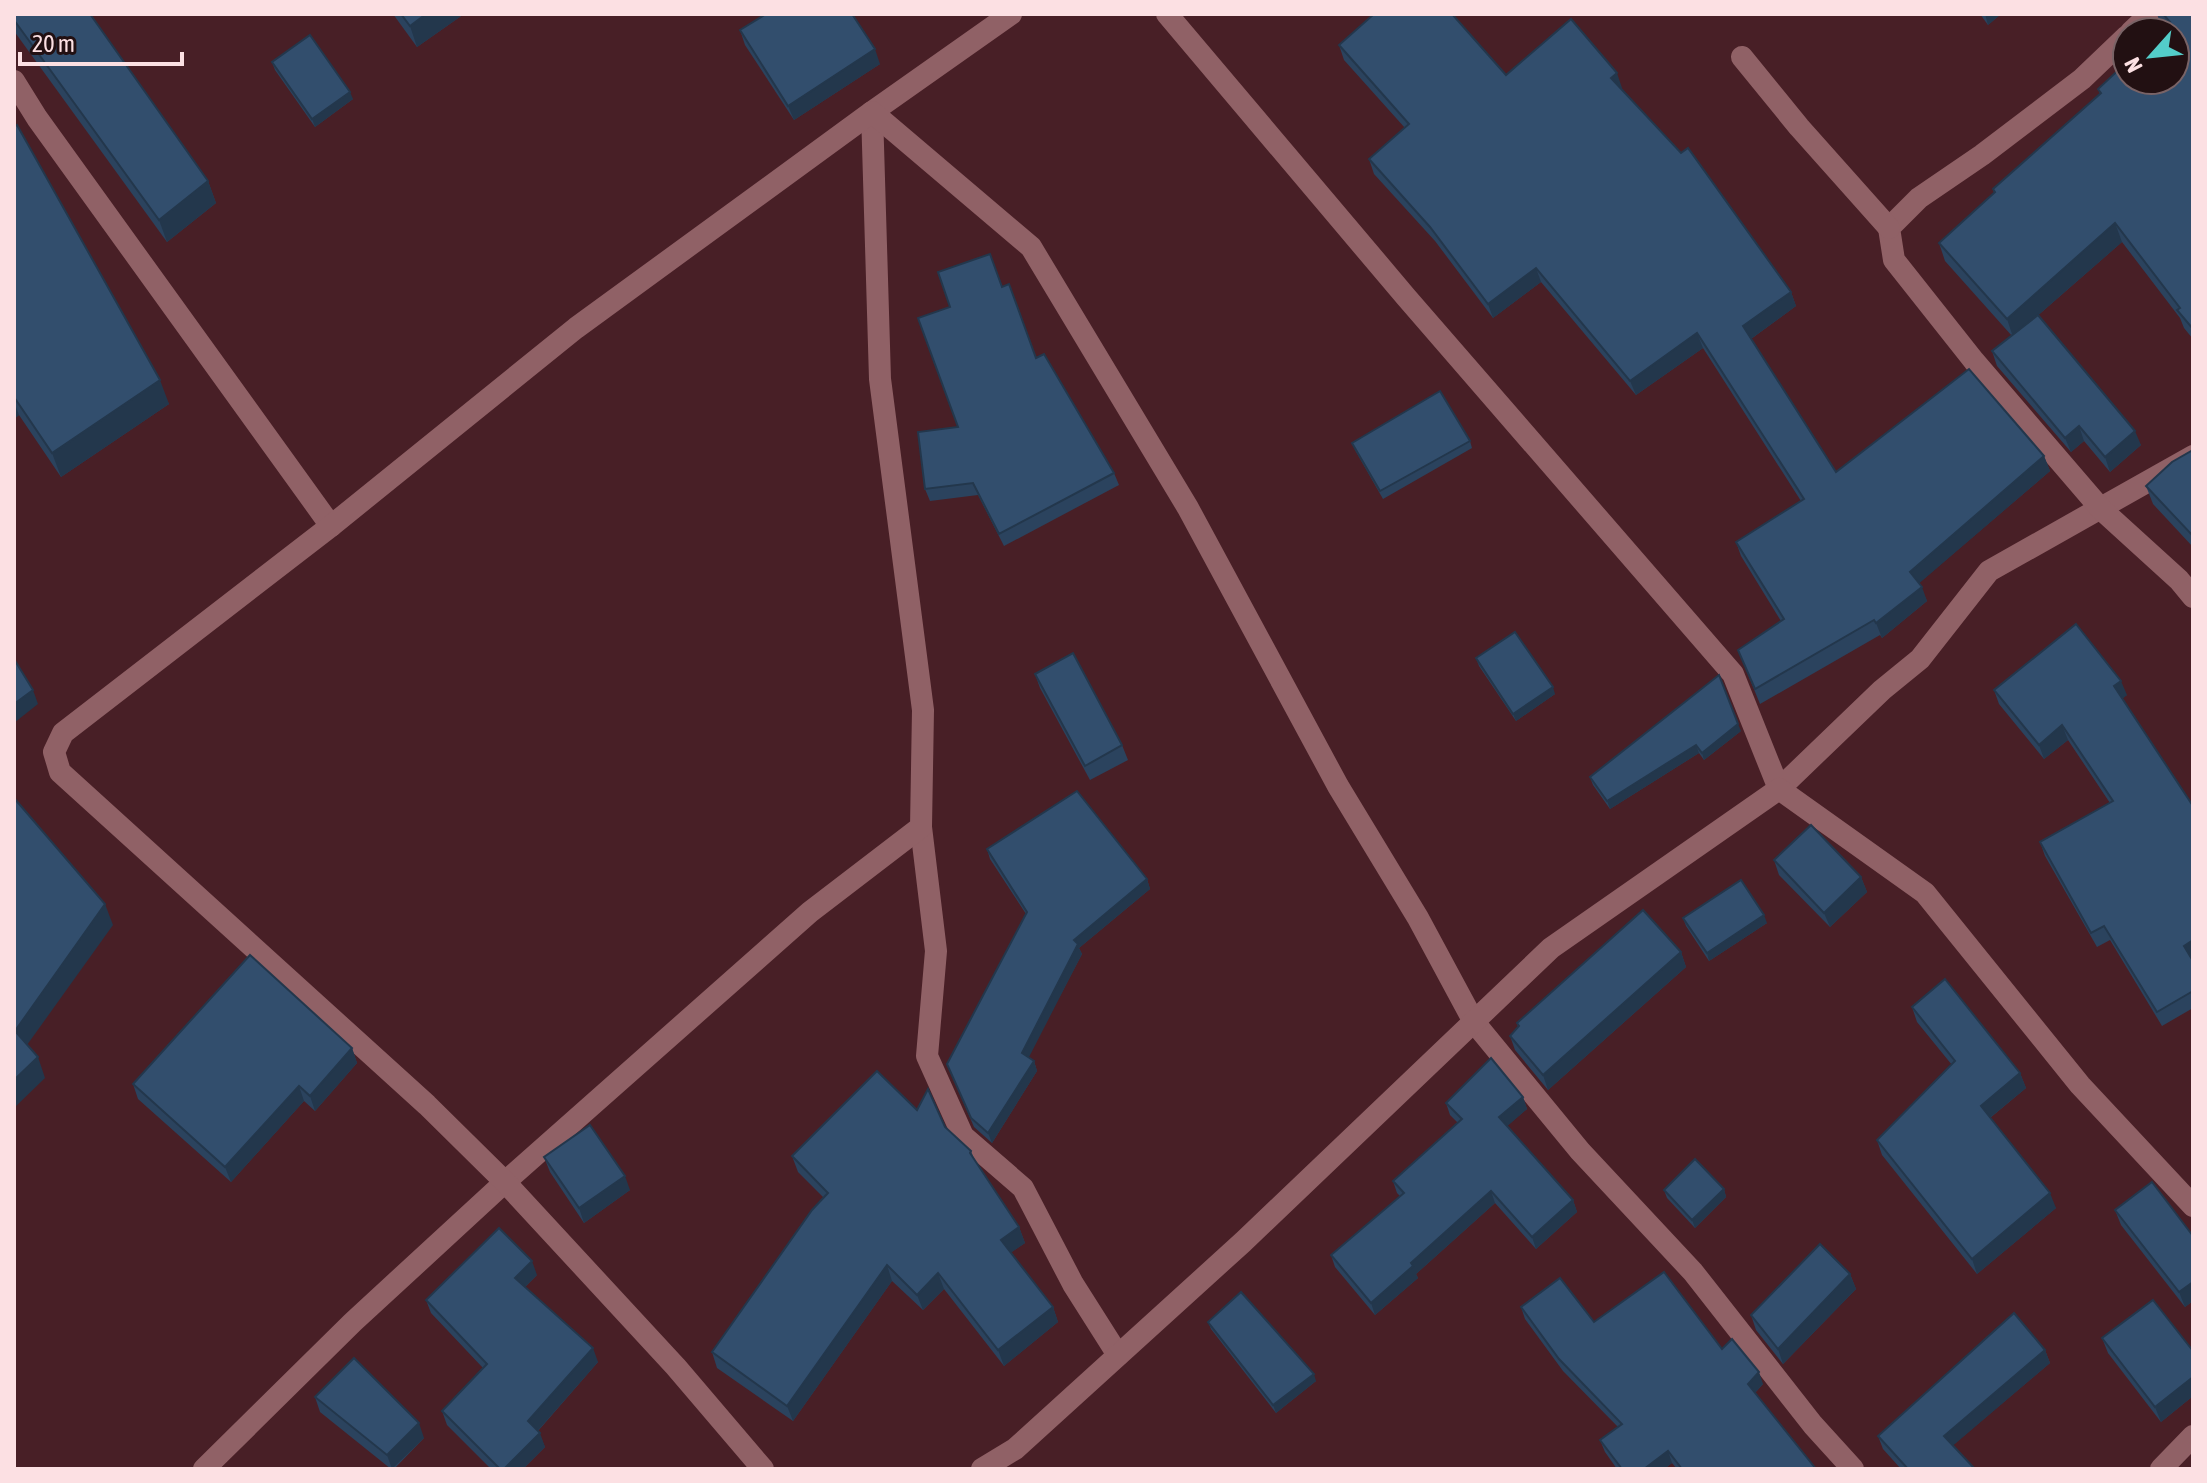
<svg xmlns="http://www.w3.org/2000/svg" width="2207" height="1483" font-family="'Asap Condensed',sans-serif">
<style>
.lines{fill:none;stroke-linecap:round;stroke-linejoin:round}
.minor{stroke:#906166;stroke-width:22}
.wall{fill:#2b435e}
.shaded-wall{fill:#23374c}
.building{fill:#324e6d;stroke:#23374c;stroke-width:2}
</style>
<rect width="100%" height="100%" fill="#481f26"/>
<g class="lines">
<g class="minor">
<polyline points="1167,14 1406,297 1733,674 1779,789 1882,690 1920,659 1989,571 2193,456"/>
<polyline points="2131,32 2150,14"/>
<polyline points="2127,36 2082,79 1982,155 1919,198 1889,228 1894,260 1974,361 2101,509 2179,580 2193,597"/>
<polyline points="1742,57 1799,127 1889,228"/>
<polyline points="14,81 37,118 331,526"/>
<polyline points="921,827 936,951 927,1056 963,1136 1023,1188 1073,1284 1118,1355"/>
<polyline points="204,1469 353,1322 505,1182 810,912 921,827 923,710 880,379 872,112 1011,14"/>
<polyline points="763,1469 676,1367 505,1182 427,1105 60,772 54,752 63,733 331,526 576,328 872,112 1031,247 1188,508 1338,786 1418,918 1474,1022 1580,1151 1693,1272 1813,1425 1853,1469"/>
<polyline points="982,1469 1015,1449 1243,1242 1551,948 1779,789 1925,893 2080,1085 2193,1206"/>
<polyline points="2161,1469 2193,1436"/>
</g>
</g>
<g class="wall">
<polygon points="14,14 208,181 216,203 167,242 14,31"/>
<polygon points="393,14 464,14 417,47"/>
<polygon points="1980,14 2001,14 1988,25"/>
<polygon points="2157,14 2193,14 2193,339 2184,328 2180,318 2122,242 2035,318 2141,445 2110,472 2084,441 2071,452 1997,366 1992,351 2012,336 1945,261 1939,243 1994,193 1993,189 2100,94 2098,89 2165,27 2160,23"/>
<polygon points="740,30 880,64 794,120 745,45"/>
<polygon points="1339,45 1506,75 1622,88 1621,89 1791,292 1796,306 1751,339 1836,472 2044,456 2050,471 1919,583 1927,601 1882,638 1880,635 1760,704 1738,650 1781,621 1741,556 1736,542 1801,501 1703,348 1636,395 1541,282 1493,318 1435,241 1374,174 1369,159 1405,128 1344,60"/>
<polygon points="272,62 353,99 315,127 275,70"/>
<polygon points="14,127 169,404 61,477 19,415 14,419"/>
<polygon points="1002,287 1036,358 1114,473 1119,485 1004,546 978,495 930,501 925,489 958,427"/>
<polygon points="1470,441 1472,448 1383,499 1355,450 1352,443"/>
<polygon points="2193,450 2193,547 2153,504 2146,486"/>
<polygon points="1476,658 1555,694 1516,721 1479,666"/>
<polygon points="1035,674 1122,745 1128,760 1090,780 1040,688"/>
<polygon points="1994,690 2127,695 2122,698 2193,806 2193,958 2192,959 2193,961 2193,1008 2162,1026 2110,940 2097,947 2045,856 2040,842 2110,803 2068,740 2044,759 1999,704"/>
<polygon points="1741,731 1704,760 1699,753 1610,809 1593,785 1590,777"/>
<polygon points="987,849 1147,879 1150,889 1079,948 1082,954 1028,1057 1034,1061 1037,1071 992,1143 974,1127 947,1064 1026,914 990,859"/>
<polygon points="1774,860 1861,877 1867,892 1830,927 1779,875"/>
<polygon points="1683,918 1767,923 1709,961 1686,926"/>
<polygon points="1681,952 1686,967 1548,1090 1515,1050 1510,1036 1518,1027 1517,1023"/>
<polygon points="1912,1007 2020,1073 2026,1088 1990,1118 2056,1208 1977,1274 1882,1155 1877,1140 1952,1065 1917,1022"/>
<polygon points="352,1048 357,1063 315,1111 304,1101 231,1182 138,1099 133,1084"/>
<polygon points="1523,1097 1527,1109 1507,1126 1573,1200 1577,1212 1536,1249 1495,1203 1416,1274 1418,1278 1375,1315 1335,1267 1331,1255 1400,1196 1397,1193 1393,1181 1458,1123 1450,1115 1446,1103"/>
<polygon points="917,1110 971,1151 975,1161 1019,1227 1025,1243 1010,1253 1053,1307 1058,1322 1004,1366 944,1289 923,1310 892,1281 793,1421 717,1368 712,1352 824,1198 798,1172 792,1156"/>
<polygon points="544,1157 630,1190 584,1223 550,1172"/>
<polygon points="1724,1189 1726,1197 1695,1228 1667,1198 1664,1190"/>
<polygon points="2115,1210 2193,1236 2193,1301 2185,1307 2121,1225"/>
<polygon points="1850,1274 1856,1289 1783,1364 1756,1330 1751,1315"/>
<polygon points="537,1275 525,1287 598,1362 538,1431 545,1447 523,1469 491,1469 447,1425 442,1411 483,1368 431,1313 426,1300"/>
<polygon points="1521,1307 1594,1322 1722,1349 1763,1384 1755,1393 1816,1469 1677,1469 1672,1463 1664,1469 1617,1469 1605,1452 1600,1440 1618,1427 1563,1371 1525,1319"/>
<polygon points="1208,1322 1316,1381 1276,1413 1211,1329"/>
<polygon points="2102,1338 2193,1351 2193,1396 2161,1422 2108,1353"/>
<polygon points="2045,1350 2050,1363 1953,1445 1975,1469 1901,1469 1883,1449 1878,1436"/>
<polygon points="315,1397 424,1438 394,1469 391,1469 320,1412"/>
</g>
<g class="shaded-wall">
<polygon points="426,14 464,14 417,47 410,26"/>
<polygon points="1985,14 2001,14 1988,25"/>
<polygon points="875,49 880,64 794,120 788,106"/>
<polygon points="1617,73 1622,88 1616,93 1611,78"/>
<polygon points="350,92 353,99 315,127 312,119"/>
<polygon points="208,181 216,203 167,242 159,220"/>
<polygon points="2115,223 2122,242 2013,337 2007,319"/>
<polygon points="1536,268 1541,282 1493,318 1488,304"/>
<polygon points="1791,292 1796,306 1748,341 1743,326"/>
<polygon points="1697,333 1703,348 1636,395 1630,381"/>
<polygon points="160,380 169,404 61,477 52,453"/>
<polygon points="14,402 19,415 14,419"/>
<polygon points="2079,426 2084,441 2071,452 2065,438"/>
<polygon points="2135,431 2141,445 2110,472 2105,457"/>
<polygon points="2044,456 2050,471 1916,586 1910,572"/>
<polygon points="1922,587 1927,601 1882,638 1876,623"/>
<polygon points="2121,681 2127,695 2120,701 2114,686"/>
<polygon points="1553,687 1555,694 1516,721 1513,714"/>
<polygon points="33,690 38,704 14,723 14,704"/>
<polygon points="1738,724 1741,731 1704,760 1702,753"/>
<polygon points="2062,725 2068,740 2044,759 2039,745"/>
<polygon points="1696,745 1699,753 1610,809 1607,801"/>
<polygon points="1861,877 1867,892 1830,927 1824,913"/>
<polygon points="1147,879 1150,889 1079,948 1082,954 1026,1063 1022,1053 1074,940"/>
<polygon points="105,904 113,925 22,1052 15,1031"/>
<polygon points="1764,915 1767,923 1709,961 1707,953"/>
<polygon points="2193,940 2193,958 2190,960 2184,946"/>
<polygon points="1681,952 1686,967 1548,1090 1543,1075"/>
<polygon points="352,1048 357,1063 315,1111 310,1096"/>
<polygon points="38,1057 45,1078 14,1108 14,1080"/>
<polygon points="1034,1061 1037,1071 992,1143 988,1133"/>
<polygon points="2020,1073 2026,1088 1986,1121 1981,1106"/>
<polygon points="299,1086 304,1101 231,1182 225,1167"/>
<polygon points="1523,1097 1527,1109 1504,1129 1499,1117"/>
<polygon points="625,1176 630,1190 584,1223 579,1208"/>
<polygon points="1724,1189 1726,1197 1695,1228 1692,1220"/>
<polygon points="1491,1191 1495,1203 1416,1274 1418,1278 1375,1315 1371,1303 1411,1263"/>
<polygon points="2050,1193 2056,1208 1977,1274 1972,1259"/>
<polygon points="1573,1200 1577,1212 1536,1249 1532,1237"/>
<polygon points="1019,1227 1025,1243 1006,1256 1001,1240"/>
<polygon points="532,1261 537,1275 520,1292 515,1278"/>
<polygon points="887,1265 892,1281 793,1421 787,1406"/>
<polygon points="938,1273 944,1289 923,1310 917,1295"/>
<polygon points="1850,1274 1856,1289 1783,1364 1778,1349"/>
<polygon points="2193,1282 2193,1301 2185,1307 2179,1292"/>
<polygon points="1053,1307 1058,1322 1004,1366 998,1350"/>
<polygon points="593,1348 598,1362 534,1435 528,1421"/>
<polygon points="2045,1350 2050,1363 1949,1449 1944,1436"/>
<polygon points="1759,1372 1763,1384 1752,1396 1748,1384"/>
<polygon points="1314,1374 1316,1381 1276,1413 1273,1405"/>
<polygon points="2193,1377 2193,1396 2161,1422 2155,1407"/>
<polygon points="419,1423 424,1438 392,1469 387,1455"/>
<polygon points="540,1433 545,1447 523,1469 504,1469"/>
<polygon points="1668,1451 1672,1463 1664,1469 1644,1469"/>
</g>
<g class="building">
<polygon points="14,14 90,14 208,181 159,220 14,20"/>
<polygon points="401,14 426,14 410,26"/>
<polygon points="766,14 852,14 875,49 788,106 740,30"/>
<polygon points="1374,14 1452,14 1506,75 1571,19 1617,73 1611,78 1681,153 1688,148 1791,292 1743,326 1836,472 1969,369 2044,456 1910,572 1922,587 1876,623 1874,620 1755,689 1738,650 1784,619 1736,542 1804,499 1697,333 1630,381 1536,268 1488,304 1430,227 1369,159 1409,124 1339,45"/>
<polygon points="2163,14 2193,14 2193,329 2177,310 2180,308 2115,223 2007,319 1939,243 1995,192 1993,189 2101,93 2098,89 2127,62 2127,80 2175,80 2175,32 2159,32 2170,22"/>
<polygon points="310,35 350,92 312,119 272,62"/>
<polygon points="17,125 160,380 52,453 14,397 14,127"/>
<polygon points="990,254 1002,287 1009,284 1036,358 1044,354 1114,473 999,534 973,483 925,489 918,432 958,427 918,318 950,307 938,272"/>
<polygon points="2038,315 2135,431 2105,457 2079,426 2065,438 1992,351"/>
<polygon points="1440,391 1470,441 1380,491 1352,443"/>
<polygon points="2193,450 2193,536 2146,486 2172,462"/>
<polygon points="2076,624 2121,681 2114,686 2193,806 2193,940 2184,946 2193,961 2193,991 2157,1012 2104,926 2091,933 2040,842 2113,801 2062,725 2039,745 1994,690"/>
<polygon points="1515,632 1553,687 1513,714 1476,658"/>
<polygon points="1073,653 1122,745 1085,766 1035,674"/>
<polygon points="14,659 33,690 14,704"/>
<polygon points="1719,675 1738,724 1702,753 1696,745 1607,801 1590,777"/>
<polygon points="1077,791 1147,879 1074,940 1078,944 1022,1053 1034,1061 988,1133 971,1118 947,1064 1027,912 987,849"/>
<polygon points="14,798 105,904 15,1031 38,1057 14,1080"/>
<polygon points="1811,825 1861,877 1824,913 1774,860"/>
<polygon points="1741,880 1764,915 1707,953 1683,918"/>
<polygon points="1643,910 1681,952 1543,1075 1510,1036 1519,1026 1517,1023"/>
<polygon points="250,955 352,1048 310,1096 299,1086 225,1167 133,1084"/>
<polygon points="1945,979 2020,1073 1981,1106 2050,1193 1972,1259 1877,1140 1955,1061 1912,1007"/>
<polygon points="1491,1058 1523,1097 1499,1117 1573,1200 1532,1237 1491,1191 1411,1263 1413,1266 1371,1303 1331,1255 1404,1193 1393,1181 1462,1119 1446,1103"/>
<polygon points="877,1071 917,1110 928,1089 945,1127 971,1151 970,1153 1019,1227 1001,1240 1053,1307 998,1350 938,1273 917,1295 887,1265 787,1406 712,1352 812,1210 828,1193 792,1156"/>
<polygon points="590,1125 625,1176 579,1208 544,1157"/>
<polygon points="1695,1159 1724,1189 1692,1220 1664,1190"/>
<polygon points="2152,1182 2193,1236 2193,1282 2179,1292 2115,1210"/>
<polygon points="499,1228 532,1261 515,1278 593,1348 528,1421 540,1433 504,1469 500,1469 442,1411 487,1364 426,1300"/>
<polygon points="1820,1244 1850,1274 1778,1349 1751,1315"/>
<polygon points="1664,1272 1722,1349 1732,1339 1759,1372 1748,1384 1816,1469 1682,1469 1668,1451 1644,1469 1622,1469 1600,1440 1622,1424 1559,1359 1521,1307 1560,1278 1594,1322"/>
<polygon points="1241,1292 1314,1374 1273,1405 1208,1322"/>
<polygon points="2153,1300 2193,1351 2193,1377 2155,1407 2102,1338"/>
<polygon points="2014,1313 2045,1350 1944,1436 1975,1469 1908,1469 1878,1436"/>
<polygon points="354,1358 419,1423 387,1455 315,1397"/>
</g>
<rect width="2207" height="1483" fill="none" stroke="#fce0e3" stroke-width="32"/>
<g transform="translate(2151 56) rotate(243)"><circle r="38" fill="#221012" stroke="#796366" stroke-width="2"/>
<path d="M0-6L14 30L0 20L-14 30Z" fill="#53cdc9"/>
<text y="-12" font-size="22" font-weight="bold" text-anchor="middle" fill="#fce0e3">N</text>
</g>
<path d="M20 52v12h162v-12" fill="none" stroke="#fce0e3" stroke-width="4"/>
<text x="32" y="52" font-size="24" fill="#fce0e3" stroke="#221012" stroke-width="6" paint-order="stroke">20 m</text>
</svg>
